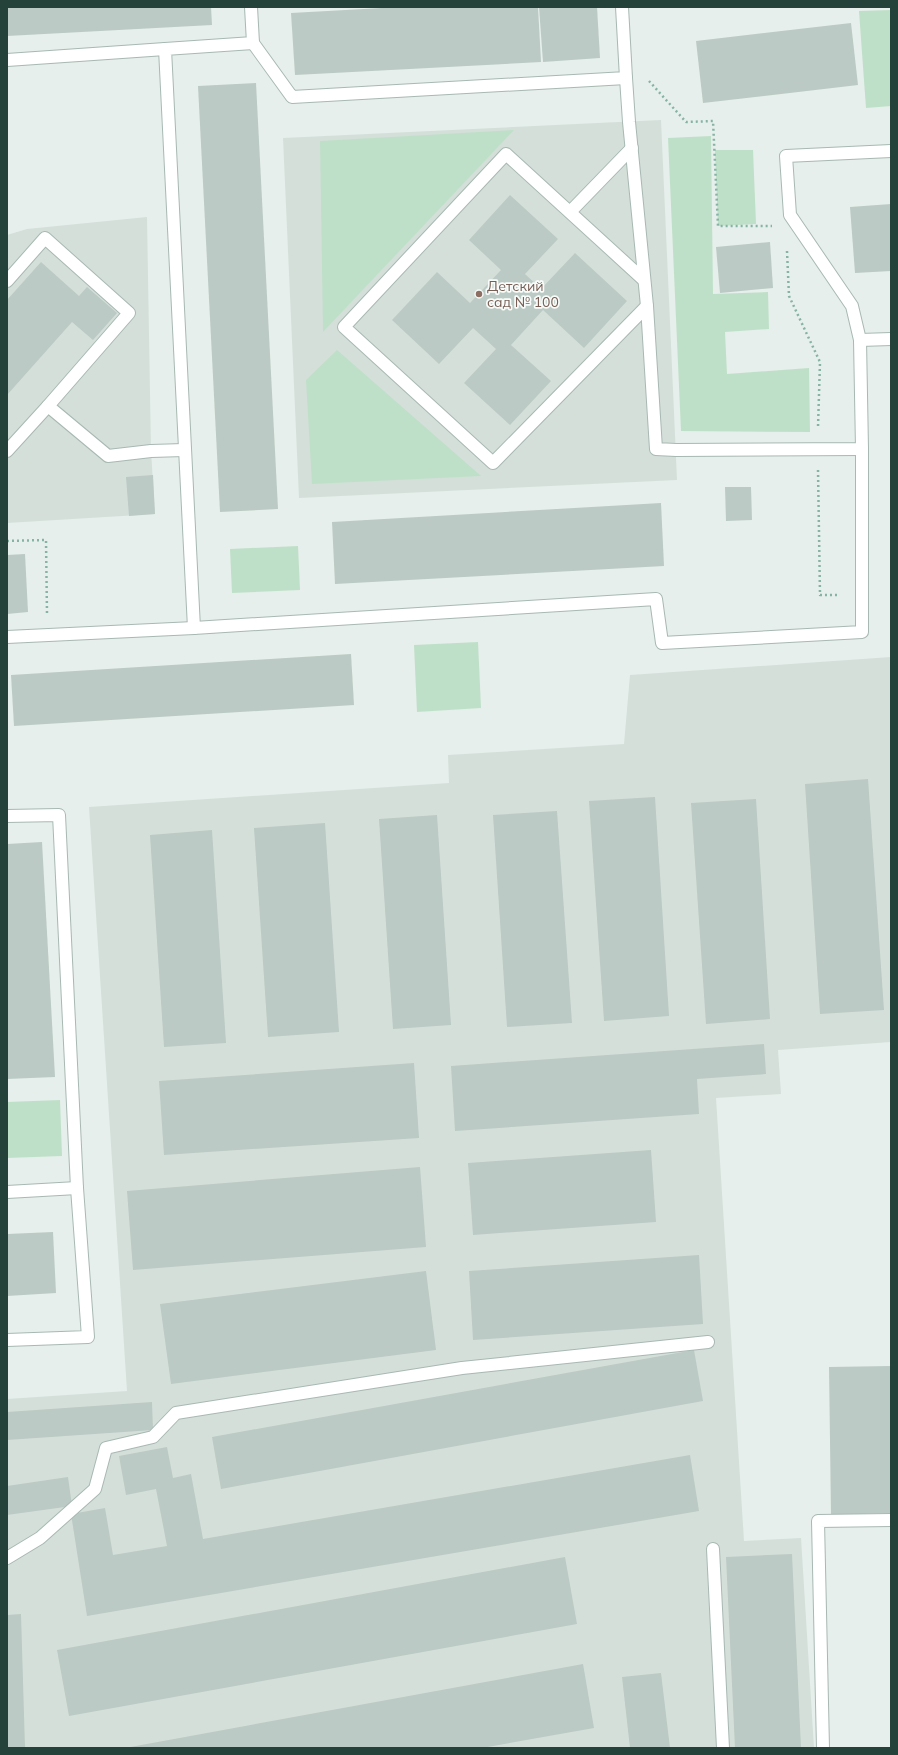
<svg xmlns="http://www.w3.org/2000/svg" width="898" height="1755" font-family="Mulish,sans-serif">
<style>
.built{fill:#d4dfda}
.green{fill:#bfe0c8}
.building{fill:#bbcac4}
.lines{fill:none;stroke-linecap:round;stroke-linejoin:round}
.lane-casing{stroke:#a8b8b2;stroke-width:14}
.path{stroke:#86b3a5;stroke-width:2.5;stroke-dasharray:2 3;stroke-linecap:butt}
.lane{stroke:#fff;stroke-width:12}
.education-dot{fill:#8d6e63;stroke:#f7fbf9;stroke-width:1.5}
.labels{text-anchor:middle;stroke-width:3.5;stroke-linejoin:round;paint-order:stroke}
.education-label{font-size:14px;fill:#785e54;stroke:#f7fbf9;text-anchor:start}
</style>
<rect width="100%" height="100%" fill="#e6efeb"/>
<g class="built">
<polygon points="661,120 677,480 299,498 283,138"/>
<polygon points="147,217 151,451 155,514 7,523 7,235 27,229"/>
<polygon points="891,657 891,1042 778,1050 781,1094 716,1098 744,1541 801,1538 814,1748 7,1748 7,1399 127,1391 89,807 449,783 448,755 624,744 630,675"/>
</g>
<g class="green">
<polygon points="891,10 891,106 866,108 859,11"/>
<polygon points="514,130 323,332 320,141"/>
<polygon points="711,136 713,294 768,292 769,329 725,332 727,374 809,368 810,432 681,431 668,138"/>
<polygon points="715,150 753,150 756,224 718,226"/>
<polygon points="337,350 481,476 312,484 306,380"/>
<polygon points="298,546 300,590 232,593 230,549"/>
<polygon points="478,642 481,708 417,712 414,645"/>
<polygon points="60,1100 62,1156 7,1158 7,1102"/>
</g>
<g class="building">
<polygon points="7,7 211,7 212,25 7,36"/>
<polygon points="400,7 538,7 541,62 295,75 291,13"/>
<polygon points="539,7 597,7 600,58 543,62"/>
<polygon points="851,23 858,85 703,103 696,41"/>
<polygon points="256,83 278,509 220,512 198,86"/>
<polygon points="510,195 558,239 525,274 541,289 575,253 627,301 584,348 543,310 511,345 551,381 510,425 464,383 496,349 473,328 439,364 392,320 437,272 470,303 501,270 469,240"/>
<polygon points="891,204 891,271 855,273 850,207"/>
<polygon points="770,242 773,288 720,293 716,247"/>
<polygon points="41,262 79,296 87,287 117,313 93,340 72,322 7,395 7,300"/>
<polygon points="153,475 155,514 129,516 126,477"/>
<polygon points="725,487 751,487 752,520 726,521"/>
<polygon points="661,503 664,566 335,584 332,522"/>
<polygon points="25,554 28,612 7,614 7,555"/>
<polygon points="351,654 354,705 14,726 11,675"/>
<polygon points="868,779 884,1010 820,1014 805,784"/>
<polygon points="655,797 669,1016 604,1021 589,801"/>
<polygon points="756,799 770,1019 706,1024 691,803"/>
<polygon points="557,811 572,1023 507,1027 493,815"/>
<polygon points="437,815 451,1025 393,1029 379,819"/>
<polygon points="325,823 339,1032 268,1037 254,828"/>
<polygon points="212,830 226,1043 164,1047 150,835"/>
<polygon points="42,842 55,1077 7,1079 7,844"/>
<polygon points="764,1044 766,1074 697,1079 699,1114 455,1131 451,1066"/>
<polygon points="414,1063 419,1138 164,1155 159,1081"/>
<polygon points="651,1150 656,1222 473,1235 468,1163"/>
<polygon points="420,1167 426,1247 133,1270 127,1191"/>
<polygon points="53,1232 56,1293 7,1296 7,1234"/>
<polygon points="699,1255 703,1324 473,1340 469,1271"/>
<polygon points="426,1271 436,1350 171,1384 160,1304"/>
<polygon points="694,1350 703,1401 221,1489 212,1437"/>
<polygon points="891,1366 891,1513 831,1515 829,1367"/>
<polygon points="152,1402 153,1430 7,1440 7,1412"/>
<polygon points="167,1447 173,1478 191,1474 203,1539 690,1455 699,1511 87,1616 71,1514 105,1508 113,1555 167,1546 156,1489 126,1495 119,1456"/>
<polygon points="68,1477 72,1506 7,1515 7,1486"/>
<polygon points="792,1554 801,1748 735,1748 726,1557"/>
<polygon points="565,1557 577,1624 69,1716 57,1650"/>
<polygon points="21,1614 25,1748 7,1748 7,1615"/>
<polygon points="583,1664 594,1728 482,1748 125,1748"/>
<polygon points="661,1673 670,1748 630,1748 622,1677"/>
</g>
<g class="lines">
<g class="lane-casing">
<g id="lane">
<polyline points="253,43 292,97 626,78 622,7"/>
<polyline points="7,60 165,49"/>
<polyline points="626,78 629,122 647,306 656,449 676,450 862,449 860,340 852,306 790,215 786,156 891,151"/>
<polyline points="570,212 632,148"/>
<polyline points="644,280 506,154 344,327 493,463 647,306"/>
<polyline points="7,281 45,238 129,313 48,406 108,456 151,451 184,450"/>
<polyline points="860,340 891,339"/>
<polyline points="7,451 48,406"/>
<polyline points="194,628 165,49 253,43 251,7"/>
<polyline points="7,637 194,628 656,599 662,643 862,632 862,449"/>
<polyline points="7,816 59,815 77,1188 88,1337 7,1340"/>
<polyline points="7,1192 77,1188"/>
<polyline points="713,1549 723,1748"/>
<polyline points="7,1558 40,1538 95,1489 106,1448 153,1437 176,1413 462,1368 708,1342"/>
<polyline points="823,1748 818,1521 891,1520"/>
</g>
</g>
<g class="path">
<polyline points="649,81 686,122 713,121 718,226 772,226"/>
<polyline points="787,251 789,296 820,362 818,427"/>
<polyline points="818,470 820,595 840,595"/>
<polyline points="7,541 46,540 47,614"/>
</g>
<use href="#lane" class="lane"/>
</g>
<circle class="education-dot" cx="479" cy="294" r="4"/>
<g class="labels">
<g class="education-label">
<text x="487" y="291">Детский<tspan x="487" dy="16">сад № 100</tspan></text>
</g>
</g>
<rect width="898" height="1755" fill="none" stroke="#24423a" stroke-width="16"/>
</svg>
